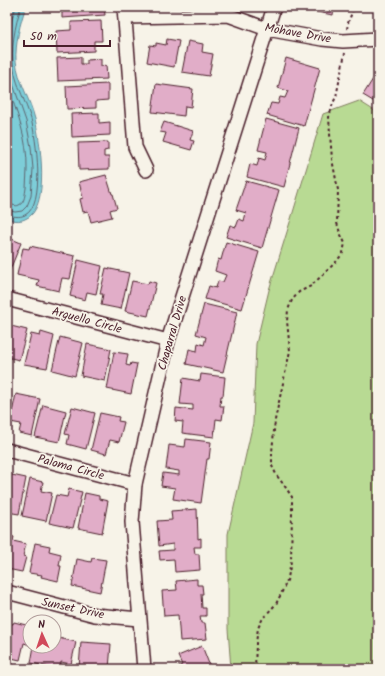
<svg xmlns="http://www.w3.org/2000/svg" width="385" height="676" font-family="Kalam,sans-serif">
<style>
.grass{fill:#b8da93;stroke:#817c5f}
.water{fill:#7dcdd8;stroke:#698793}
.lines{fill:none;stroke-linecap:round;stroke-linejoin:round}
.shore{stroke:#5e6570;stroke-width:1}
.building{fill:#e1adc8;stroke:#4a1f2b}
.street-casing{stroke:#4a1f2b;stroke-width:16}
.path{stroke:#4a1f2b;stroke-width:2;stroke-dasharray:3 3;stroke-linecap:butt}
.street{stroke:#f7f3e8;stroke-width:13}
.labels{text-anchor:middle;stroke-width:3.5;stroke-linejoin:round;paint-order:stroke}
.street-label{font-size:12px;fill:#4a1f2b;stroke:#f7f3e8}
</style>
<rect width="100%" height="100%" fill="#f7f3e8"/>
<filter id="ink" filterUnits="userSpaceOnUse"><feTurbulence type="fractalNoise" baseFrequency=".025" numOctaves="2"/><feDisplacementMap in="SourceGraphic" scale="8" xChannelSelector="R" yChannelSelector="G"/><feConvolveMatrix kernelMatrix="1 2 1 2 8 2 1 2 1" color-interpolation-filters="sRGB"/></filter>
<g filter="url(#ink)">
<polygon class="grass" points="359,101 378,113 378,669 231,669 228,629 228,534 253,423 256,344 269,290 291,219 323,114"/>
<path class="water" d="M 7,7 L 26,7 C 20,22 15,45 16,61 C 18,81 30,99 35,119 C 40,139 51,210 25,219 C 19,222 13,220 7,219 Z"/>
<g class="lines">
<g class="shore">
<path d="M 7,85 C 17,112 28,140 27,170 C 27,176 26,182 26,188 C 25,193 25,203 19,205 C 16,207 11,204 7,204"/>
<polyline points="7,210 15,212 22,211 27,206 31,196 33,169 31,147 26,121 9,73 7,61 8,45 12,18 16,7"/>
<path d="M 7,215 C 13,216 19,218 25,215 C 46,205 36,137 31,119 C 26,103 17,86 14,70 C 10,51 15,25 21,7"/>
</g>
</g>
<g class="building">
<polygon points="62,7 104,7 105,15 62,18"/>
<polygon points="302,7 334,7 333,15 301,9"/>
<polygon points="101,21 102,41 94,41 94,51 57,53 56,31 71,30 71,22"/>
<polygon points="167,39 179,41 174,67 147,62 150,45 156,46 156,43 166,45"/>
<polygon points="188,41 203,44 202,52 213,54 209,76 182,72"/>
<polygon points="81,57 81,64 87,64 87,60 101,59 101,66 106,65 107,79 58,81 57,58"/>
<polygon points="286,58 320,68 304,126 267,115 271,103 278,104 280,97 285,98 288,91 278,88"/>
<polygon points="378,71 378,104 363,95"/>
<polygon points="108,84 108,100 96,101 96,108 67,109 66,86"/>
<polygon points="156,84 193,89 191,107 185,106 184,116 152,112"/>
<polygon points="99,113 99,123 110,122 110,135 72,137 71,114"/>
<polygon points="266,119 299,128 284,187 247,177 250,164 257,166 259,158 265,160 267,152 258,150"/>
<polygon points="164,122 193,131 190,140 194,141 191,150 163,142 166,133 160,132"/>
<polygon points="108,142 108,150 104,151 104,157 109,157 109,169 79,170 78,143"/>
<polygon points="106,175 112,194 113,194 117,208 110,210 112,217 91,222 88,211 83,212 80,199 83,198 79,182"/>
<polygon points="246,181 279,190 262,248 226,237 230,225 236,227 239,219 244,221 246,213 236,210"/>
<polygon points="7,237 21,243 7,277"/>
<polygon points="226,242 259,252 242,309 205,299 209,286 216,288 218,281 223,282 226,275 215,271 218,259 221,260"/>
<polygon points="30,246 75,256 70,279 62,278 59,291 37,286 39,280 17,275 23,248 29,249"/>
<polygon points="78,260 102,266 96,294 87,292 85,300 70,296"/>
<polygon points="106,268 129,273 121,309 101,305 103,294 100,294"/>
<polygon points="132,281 148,284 149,281 156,283 148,316 125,311"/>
<polygon points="204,304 237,312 223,372 186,364 189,349 197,351 198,343 204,345 206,337 196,334"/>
<polygon points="7,325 27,330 19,360 7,357"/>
<polygon points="41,332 54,336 47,368 24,364 31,334 40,336"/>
<polygon points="60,337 83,343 75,376 52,370"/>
<polygon points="87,344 111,349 105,381 81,376"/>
<polygon points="114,352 128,354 126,365 130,366 131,363 137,364 131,394 107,389"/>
<polygon points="201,374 225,377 223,396 221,396 220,406 224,406 222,420 216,419 214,437 182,433 183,422 175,421 176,408 193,410 193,405 180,404 183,378 200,381"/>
<polygon points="7,394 11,395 7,417"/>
<polygon points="16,394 40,399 32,436 19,433 21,424 10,422"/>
<polygon points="43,405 66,411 59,442 35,437"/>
<polygon points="72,407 95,413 86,449 67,444 69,435 65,434"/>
<polygon points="100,413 119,417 118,421 124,422 119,442 110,440 106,454 91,450"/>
<polygon points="186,439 211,442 209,459 207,459 201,503 173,499 175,488 161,486 163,473 179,475 179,471 166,469 169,445 185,447"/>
<polygon points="7,474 26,478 19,514 7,512"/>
<polygon points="30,479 43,482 41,491 52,493 46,521 22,516"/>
<polygon points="69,489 82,492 73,528 49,523 56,495 67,497"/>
<polygon points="85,493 99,496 99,499 108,501 102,533 78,528"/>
<polygon points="197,509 198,539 201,538 201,547 194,547 195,554 199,554 200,570 175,572 174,559 160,560 159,551 173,550 173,544 159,546 157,521 172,520 171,511"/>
<polygon points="7,535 14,537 13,541 26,544 23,556 26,557 22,572 7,569"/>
<polygon points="35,543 50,546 49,551 61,554 59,566 61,566 58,581 41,577 42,575 29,573"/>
<polygon points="92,558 106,560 100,592 72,586 77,559 91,562"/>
<polygon points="197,579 197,585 202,585 203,594 201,594 202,608 206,608 206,616 200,616 201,623 205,623 207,639 180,641 178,615 164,616 162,591 177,590 176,581"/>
<polygon points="14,622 30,626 30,645 24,643 20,660 7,657 7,623 13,624"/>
<polygon points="54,637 76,642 71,664 61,662 60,669 31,663 34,646 54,646"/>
<polygon points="81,642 111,644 109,669 79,668"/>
<polygon points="202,646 211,669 173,669 182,665 178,656"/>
</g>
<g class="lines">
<g class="street-casing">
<g id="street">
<polyline points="124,7 135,147 146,170"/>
<polyline points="125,17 228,15 267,29 322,39 343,41 378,39"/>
<polyline points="7,299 168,341"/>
<polyline points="7,450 135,484"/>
<polyline points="7,592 95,615 139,619"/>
<polyline points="144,669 132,522 135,484 168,341 274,7"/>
</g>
</g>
<g class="path">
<polyline points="347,29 348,23 354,7"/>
<polyline points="255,669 256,643 258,628 263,618 276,604 281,594 288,578 291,561 292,514 292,497 284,485 277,476 272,466 272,452 275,420 290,351 287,321 288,310 292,300 299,292 311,286 336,262 343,253 345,243 340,233 337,223 338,190 332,159 330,134 329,117 333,103 336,97 345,53"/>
</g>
<use href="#street" class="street"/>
</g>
</g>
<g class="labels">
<g class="street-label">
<text transform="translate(298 33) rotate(10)" y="4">Mohave Drive</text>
<text transform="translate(87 320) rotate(15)" y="4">Arguello Circle</text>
<text transform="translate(172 333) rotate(-74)" y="4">Chaparral Drive</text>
<text transform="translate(71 467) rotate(15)" y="4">Paloma Circle</text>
<text transform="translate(73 608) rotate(12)" y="4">Sunset Drive</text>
</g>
</g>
<rect width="385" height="676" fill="none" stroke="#f7f3e8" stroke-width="24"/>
<rect x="12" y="12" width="361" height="652" fill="none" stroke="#4a1f2b" stroke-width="1.5" filter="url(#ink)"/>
<g transform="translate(42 634) rotate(357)"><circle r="19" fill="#f7f3e8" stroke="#b29e9c"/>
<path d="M0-3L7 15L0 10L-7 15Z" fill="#d1495b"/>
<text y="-6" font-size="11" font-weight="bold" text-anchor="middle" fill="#4a1f2b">N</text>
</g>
<path d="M24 40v6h86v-6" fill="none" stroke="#4a1f2b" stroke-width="2"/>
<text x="30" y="40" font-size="12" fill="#4a1f2b" stroke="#f7f3e8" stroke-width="3" paint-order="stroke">50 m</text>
</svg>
